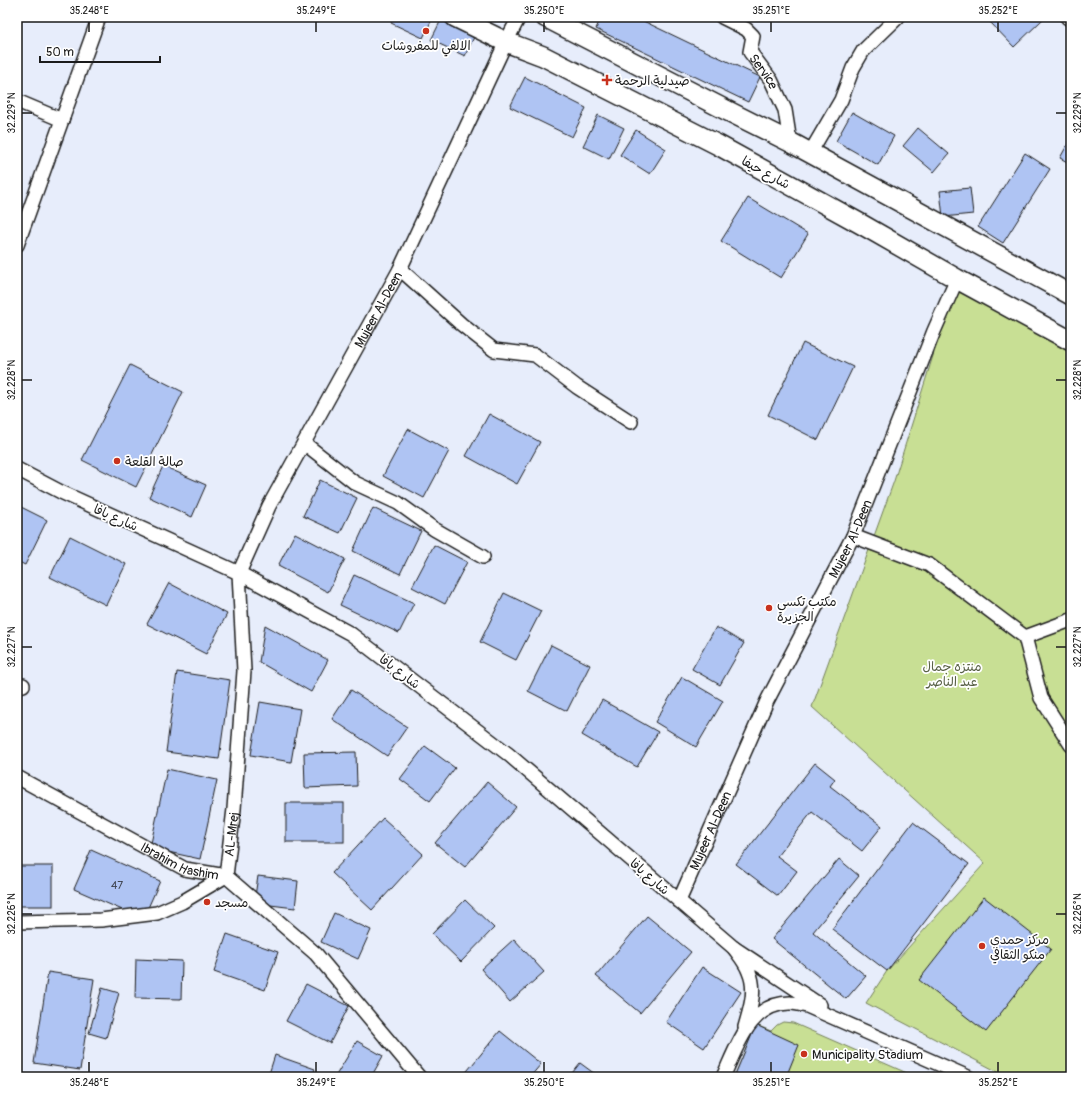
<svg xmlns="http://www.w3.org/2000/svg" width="1088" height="1094" font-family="Pangolin,'Playpen Sans Arabic',sans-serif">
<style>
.green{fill:#c8df94;stroke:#727e58}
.building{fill:#afc4f3;stroke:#1c1c1c}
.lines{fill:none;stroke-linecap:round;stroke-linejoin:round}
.street-casing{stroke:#1c1c1c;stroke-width:16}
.secondary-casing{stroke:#1c1c1c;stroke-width:22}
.street{stroke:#fff;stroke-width:13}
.secondary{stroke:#fff;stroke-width:19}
.ticks{fill:none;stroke:#1c1c1c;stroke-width:1.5}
.poi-dot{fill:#c8321e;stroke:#fff;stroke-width:1.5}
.labels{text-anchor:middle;stroke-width:3.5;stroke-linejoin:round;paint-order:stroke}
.number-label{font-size:11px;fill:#414652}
.poi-label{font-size:13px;fill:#1c1c1c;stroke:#fff;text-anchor:start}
.street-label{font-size:13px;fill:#1c1c1c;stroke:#fff}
.park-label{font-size:13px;fill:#586046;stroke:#fff}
.neatline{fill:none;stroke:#1c1c1c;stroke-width:1.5}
.ticks-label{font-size:10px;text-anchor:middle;fill:#1c1c1c}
</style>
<rect width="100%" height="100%" fill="#e7edfb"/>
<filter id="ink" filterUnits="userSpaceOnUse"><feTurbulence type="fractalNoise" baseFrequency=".025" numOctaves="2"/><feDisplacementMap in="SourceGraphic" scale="8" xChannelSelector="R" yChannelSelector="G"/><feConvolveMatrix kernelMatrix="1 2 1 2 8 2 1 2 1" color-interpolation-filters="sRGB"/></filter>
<g filter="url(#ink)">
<g class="green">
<polygon points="957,279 1071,344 1071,1077 1005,1077 1002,1074 866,1003 887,971 985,863 812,707 894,481"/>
<polygon points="783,1022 793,1023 916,1077 734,1077 756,1025 771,1031 777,1025"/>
</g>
<g class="building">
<polygon points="394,17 433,17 423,38 391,23"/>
<polygon points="601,17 635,17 760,77 748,102 596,29"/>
<polygon points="995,17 1042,17 1043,19 1014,47 990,22"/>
<polygon points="441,20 475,35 465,56 431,40"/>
<polygon points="525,77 586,108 572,137 510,107"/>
<polygon points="852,112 894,136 878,165 836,141"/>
<polygon points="598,115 624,128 609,159 583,146"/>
<polygon points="918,128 949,154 934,172 903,146"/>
<polygon points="636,130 666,149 650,174 620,155"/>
<polygon points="1071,138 1071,164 1060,158"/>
<polygon points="1025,153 1050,169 1003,243 978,227"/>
<polygon points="970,188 973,214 943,217 940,191"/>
<polygon points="748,198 808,234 781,278 721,241"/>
<polygon points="803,343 853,367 818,440 768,415"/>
<polygon points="130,365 183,392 136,487 82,460"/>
<polygon points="489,414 540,442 517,484 466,456"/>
<polygon points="408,429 449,451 424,498 383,476"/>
<polygon points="163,466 206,485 192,517 149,497"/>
<polygon points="320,480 357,498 340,533 303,516"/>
<polygon points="17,505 47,520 25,565 17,561"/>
<polygon points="373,508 421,531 400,574 353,551"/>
<polygon points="295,533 345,559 328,592 278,566"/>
<polygon points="70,536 126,564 106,605 50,577"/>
<polygon points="434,545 467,562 445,604 412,587"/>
<polygon points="354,575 414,603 399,633 340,605"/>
<polygon points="169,583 227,614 206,654 147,624"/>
<polygon points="504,593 541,611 516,660 480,642"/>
<polygon points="265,625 328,660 311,692 259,662"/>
<polygon points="716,627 744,643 720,685 692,669"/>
<polygon points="551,645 590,665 567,711 528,691"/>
<polygon points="177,672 230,680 219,759 166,752"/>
<polygon points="682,677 723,701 696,747 655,722"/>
<polygon points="351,690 407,727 387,756 332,719"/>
<polygon points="602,700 658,732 637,767 582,735"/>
<polygon points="260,702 300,709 291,762 251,755"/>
<polygon points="425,746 455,768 430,801 400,779"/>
<polygon points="356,752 357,786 305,788 304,753"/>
<polygon points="815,763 835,779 830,786 882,826 862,851 812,812 777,856 797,871 778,896 736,864"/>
<polygon points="167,769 217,780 200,859 150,848"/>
<polygon points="487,782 516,807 465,867 435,843"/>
<rect x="286" y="803" width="58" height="39"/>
<polygon points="383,818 423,854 372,910 332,873"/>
<polygon points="913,822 969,864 887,971 832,929"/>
<polygon points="91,850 160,881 143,919 74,889"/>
<polygon points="839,859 859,876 813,932 866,976 846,999 772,939"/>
<rect x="17" y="866" width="36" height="40"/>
<polygon points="258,876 298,881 295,908 254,903"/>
<polygon points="984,897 1051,949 986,1032 919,980"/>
<polygon points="465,900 494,928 461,962 432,934"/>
<polygon points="334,913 371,930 358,959 321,942"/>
<polygon points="647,916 691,952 640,1013 596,976"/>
<polygon points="227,934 278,952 265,990 214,972"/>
<polygon points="514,939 544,972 510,1002 481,969"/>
<polygon points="136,959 182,961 181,999 135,998"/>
<polygon points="702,967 741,992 704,1048 666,1022"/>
<polygon points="48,972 94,979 80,1070 34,1063"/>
<polygon points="306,984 349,1006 330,1043 286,1021"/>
<polygon points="102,988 119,993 106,1038 89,1033"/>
<polygon points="756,1025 799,1045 786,1077 734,1077"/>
<polygon points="500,1031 541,1064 530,1077 464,1077 463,1076"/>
<polygon points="357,1041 383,1056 371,1077 335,1077"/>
<polygon points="275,1055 315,1069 312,1077 268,1077"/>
<polygon points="580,1063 599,1077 569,1077"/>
</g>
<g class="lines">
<g class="street-casing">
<g id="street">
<path id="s1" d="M 722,17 L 746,29 L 753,36 L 750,52 L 771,80 L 785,110 L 790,142"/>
<polyline points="1067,17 1071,20"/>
<polyline points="17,101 62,120 17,245"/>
<polyline points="62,120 99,17"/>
<polyline points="810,153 841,100 853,68 863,51 898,17"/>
<polyline points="400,269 461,324 494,350 535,355 577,387 631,422"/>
<polyline points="304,443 355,483 398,503 434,529 483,557"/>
<polyline points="17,469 61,492 239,573 351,634 508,754 734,948"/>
<polyline points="853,536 929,565 1025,637 1041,698 1071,745"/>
<polyline points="1025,637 1071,620"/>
<polyline points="17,686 23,685"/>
<path id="s2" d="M 17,777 L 185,869 L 226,876 L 316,954 L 419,1077"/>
<path id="s3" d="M 679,901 L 767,701 L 853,536 L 934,331 L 957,279"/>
<path id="s4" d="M 17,922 L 101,920 L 157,913 L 182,902 L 226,876 L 234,809 L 244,671 L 239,573 L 269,506 L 400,269 L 506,42 L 519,17"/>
<path d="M 745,1027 C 750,1009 757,990 749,972 C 746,963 739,955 734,948 L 820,1005"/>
<path d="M 723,1077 C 737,1047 750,1002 791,1003 C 796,1003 802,1005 807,1006 L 968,1077"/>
</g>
</g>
<g class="secondary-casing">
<g id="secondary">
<polyline points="455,17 506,42 543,56 718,145 861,224 957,279 1071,341"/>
<polyline points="545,17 726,110 790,142 1071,295"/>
</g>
</g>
<use href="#street" class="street"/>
<use href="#secondary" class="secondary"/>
</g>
</g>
<path class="ticks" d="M 89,22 L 89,32M 316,22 L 316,32M 544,22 L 544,32M 771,22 L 771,32M 998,22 L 998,32M 22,113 L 32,113M 1056,113 L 1066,113M 22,380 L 32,380M 1056,380 L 1066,380M 22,647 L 32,647M 1056,647 L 1066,647M 22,914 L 32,914M 1056,914 L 1066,914M 89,1062 L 89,1072M 316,1062 L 316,1072M 544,1062 L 544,1072M 771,1062 L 771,1072M 998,1062 L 998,1072"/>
<g class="poi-dot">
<circle cx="426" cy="31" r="4"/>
<path d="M605 74h4v4h4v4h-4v4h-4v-4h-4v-4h4z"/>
<circle cx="117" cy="461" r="4"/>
<circle cx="769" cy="608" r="4"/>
<circle cx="207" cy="902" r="4"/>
<circle cx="982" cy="946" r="4"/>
<circle cx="804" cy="1054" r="4"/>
</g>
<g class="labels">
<g class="number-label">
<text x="117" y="889">47</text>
</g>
<g class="poi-label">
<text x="426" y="50" text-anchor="middle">الالفي للمفروشات</text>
<text x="615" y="85">صيدلية الرحمة</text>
<text x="125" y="466">صالة القلعة</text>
<text x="777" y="606">مكتب تكسي<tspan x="777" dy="15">الجزيرة</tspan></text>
<text x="215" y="907">مسجد</text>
<text x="990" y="944">مركز حمدي<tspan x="990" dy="15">منكو الثقافي</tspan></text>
<text x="812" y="1059">Municipality Stadium</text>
</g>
<g class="street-label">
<text dy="5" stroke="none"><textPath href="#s1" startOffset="77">Service</textPath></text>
<text transform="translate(766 172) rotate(29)" y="5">شارع حيفا</text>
<text dy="5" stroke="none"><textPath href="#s4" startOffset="821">Mujeer Al-Deen</textPath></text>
<text transform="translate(116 517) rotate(24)" y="5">شارع يافا</text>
<text dy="5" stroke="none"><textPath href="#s3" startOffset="401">Mujeer Al-Deen</textPath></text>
<text transform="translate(400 671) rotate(37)" y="5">شارع يافا</text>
<text dy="5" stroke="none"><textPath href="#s3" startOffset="77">Mujeer Al-Deen</textPath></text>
<text dy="5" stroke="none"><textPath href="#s4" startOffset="261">AL-Mrej</textPath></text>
<text dy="5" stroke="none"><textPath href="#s2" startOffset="184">Ibrahim Hashim</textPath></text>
<text transform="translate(650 876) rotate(41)" y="5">شارع يافا</text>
</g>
<g class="park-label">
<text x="952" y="671">منتزه جمال<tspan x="952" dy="15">عبد الناصر</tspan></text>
</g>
</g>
<rect width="1088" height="1094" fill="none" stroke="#fff" stroke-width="44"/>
<path d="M40 56v6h120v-6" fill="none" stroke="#1c1c1c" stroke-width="2"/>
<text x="46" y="56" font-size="12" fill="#1c1c1c" stroke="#ffffff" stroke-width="3" paint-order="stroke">50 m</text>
<rect x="22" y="22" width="1044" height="1050" class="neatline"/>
<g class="ticks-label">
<text x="89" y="14">35.248°E</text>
<text x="316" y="14">35.249°E</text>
<text x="544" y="14">35.250°E</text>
<text x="771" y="14">35.251°E</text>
<text x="998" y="14">35.252°E</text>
<text transform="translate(11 113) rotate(-90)" y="4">32.229°N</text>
<text transform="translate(1077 113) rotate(-90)" y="4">32.229°N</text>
<text transform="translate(11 380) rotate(-90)" y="4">32.228°N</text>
<text transform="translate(1077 380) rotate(-90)" y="4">32.228°N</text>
<text transform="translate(11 647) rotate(-90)" y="4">32.227°N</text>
<text transform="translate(1077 647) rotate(-90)" y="4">32.227°N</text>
<text transform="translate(11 914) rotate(-90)" y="4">32.226°N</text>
<text transform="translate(1077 914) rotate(-90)" y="4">32.226°N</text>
<text x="89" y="1086">35.248°E</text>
<text x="316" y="1086">35.249°E</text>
<text x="544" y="1086">35.250°E</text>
<text x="771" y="1086">35.251°E</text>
<text x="998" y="1086">35.252°E</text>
</g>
</svg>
